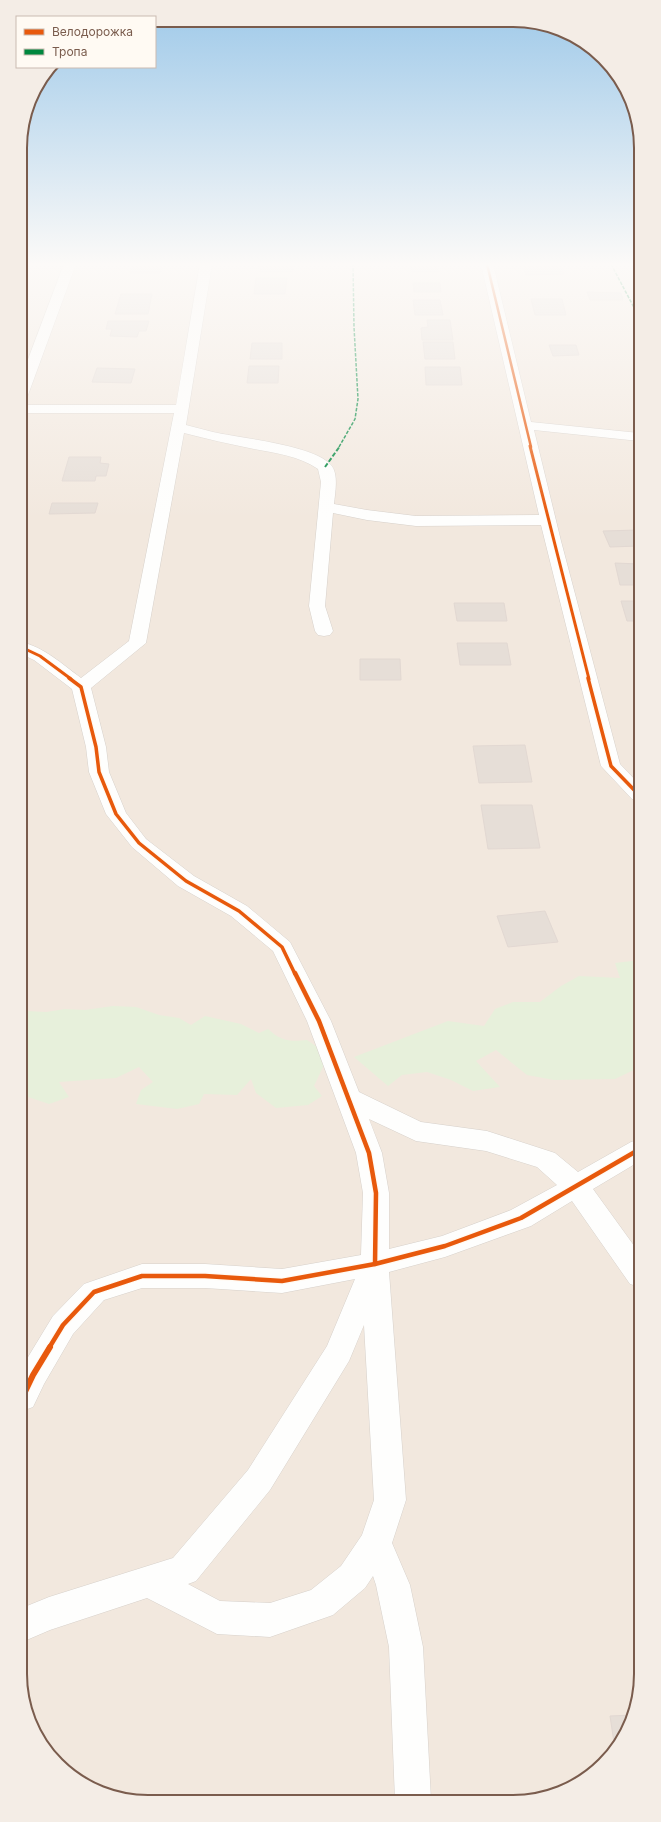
<svg xmlns="http://www.w3.org/2000/svg" width="661" height="1822" font-family="Inter,sans-serif">
<style>
.residential{fill:#f2e8de}
.green{fill:#e7f0db}
.building{fill:#e6ded7;stroke:#e2d8d2}
.lines{fill:none;stroke-linecap:round;stroke-linejoin:round}
.minor-casing{stroke:#d7d1cb;stroke-width:1}
.minor{fill:#fefefd;fill-rule:evenodd}
.quiet-far1{stroke:#00873e;stroke-width:1.5;stroke-dasharray:3.5 1.5;stroke-linecap:butt}
.quiet{stroke:#00873e;stroke-width:2;stroke-dasharray:4.5 2;stroke-linecap:butt}
.cycleway-far4-casing{stroke:#fffaf3;stroke-width:4}
.cycleway-far3-casing{stroke:#fffaf3;stroke-width:5}
.cycleway-far2-casing{stroke:#fffaf3;stroke-width:6}
.cycleway-far1-casing{stroke:#fffaf3;stroke-width:7}
.cycleway-casing{stroke:#fffaf3;stroke-width:8}
.cycleway-far4{stroke:#e8590c;stroke-width:2.5}
.cycleway-far3{stroke:#e8590c;stroke-width:3}
.cycleway-far2{stroke:#e8590c;stroke-width:3.5}
.cycleway-far1{stroke:#e8590c;stroke-width:4.5}
.cycleway{stroke:#e8590c;stroke-width:6}
.rim{fill:none;stroke:#7a5c4d;stroke-width:2}
</style>
<rect width="100%" height="100%" fill="#f9f5f0"/>
<polygon class="residential" points="20,264 639,264 641,1682 631,1723 609,1758 577,1785 538,1799 124,1800 91,1789 58,1765 37,1738 23,1699"/>
<g class="green">
<polygon points="640,960 640,1067 615,1079 554,1080 527,1075 496,1050 476,1061 500,1087 473,1091 451,1080 427,1072 402,1075 388,1086 354,1057 448,1021 484,1026 495,1009 513,1002 540,1002 561,986 579,976 620,978 615,963"/>
<path d="M 113,1006 L 136,1007 L 159,1015 L 179,1018 L 191,1025 L 205,1016 L 241,1024 L 259,1033 L 268,1029 C 281,1041 290,1042 307,1040 L 323,1051 L 323,1067 L 314,1086 L 322,1096 L 308,1105 L 276,1108 L 256,1093 L 251,1079 L 237,1095 L 204,1094 L 199,1104 L 177,1109 L 136,1104 L 141,1090 L 153,1082 L 139,1067 L 116,1078 L 59,1082 L 69,1097 L 49,1104 L 22,1095 L 22,1080 L 24,1074 L 22,1074 L 22,1016 L 27,1011 L 46,1012 L 65,1009 L 85,1010 Z"/>
</g>
<g class="building">
<polygon points="132,264 162,264 160,273 130,273"/>
<polygon points="261,264 293,264 293,272 260,272"/>
<polygon points="411,264 437,264 438,272 412,272"/>
<polygon points="523,266 560,266 564,274 526,275"/>
<polygon points="256,278 287,278 285,294 254,294"/>
<polygon points="413,283 440,283 441,292 414,292"/>
<polygon points="587,292 621,293 623,300 590,300"/>
<polygon points="121,294 152,294 148,314 115,314"/>
<polygon points="531,299 562,299 566,315 535,315"/>
<polygon points="413,300 440,300 443,315 415,315"/>
<polygon points="427,320 450,320 453,340 422,340 421,328 428,327"/>
<polygon points="108,321 149,321 146,331 139,331 137,337 110,336 112,329 106,329"/>
<polygon points="423,342 453,342 455,359 425,359"/>
<polygon points="252,343 282,343 282,359 250,359"/>
<polygon points="549,345 576,345 579,355 553,356"/>
<polygon points="249,366 279,366 278,383 247,383"/>
<polygon points="425,367 460,367 462,385 426,385"/>
<polygon points="97,368 135,369 131,383 92,382"/>
<polygon points="69,457 101,457 100,463 109,464 106,476 96,476 95,481 62,481"/>
<polygon points="52,503 98,503 95,513 49,514"/>
<polygon points="638,530 639,546 610,547 603,531"/>
<polygon points="615,563 639,564 639,585 620,585"/>
<polygon points="621,601 639,601 639,621 627,621"/>
<polygon points="454,603 504,603 507,621 457,621"/>
<polygon points="457,643 507,643 511,665 460,665"/>
<polygon points="360,659 400,659 401,680 360,680"/>
<polygon points="525,745 532,782 479,783 473,746"/>
<polygon points="481,805 532,805 540,848 488,849"/>
<polygon points="545,911 558,942 508,947 497,916"/>
<polygon points="633,1715 631,1723 615,1749 610,1716"/>
</g>
<g class="lines">
<g class="minor-casing">
<g id="minor">
<polygon points="64,264 76,264 28,395 26,398 21,399 21,378"/>
<path d="M 200,264 L 212,264 L 186,425 C 195,427 204,430 213,432 C 239,438 314,445 331,465 C 339,474 335,493 334,504 L 367,510 L 416,516 L 539,515 L 481,264 L 493,264 L 531,422 L 639,433 L 639,441 L 534,430 L 561,541 L 620,764 L 639,784 L 639,801 L 632,799 L 601,766 L 541,525 L 416,526 L 367,520 L 333,513 L 325,606 L 333,631 L 330,635 L 324,636 L 318,635 L 315,631 L 309,606 L 321,482 L 318,469 C 299,456 276,453 254,449 C 230,444 207,439 184,433 L 146,643 L 91,688 L 106,747 L 109,772 L 126,813 L 146,839 L 194,876 L 247,906 L 290,942 L 331,1021 L 359,1092 L 421,1122 L 487,1131 L 555,1153 L 578,1172 L 631,1142 L 640,1139 L 640,1161 L 593,1189 L 640,1254 L 640,1287 L 630,1284 L 572,1201 L 531,1226 L 445,1257 L 389,1272 L 406,1500 L 392,1543 L 410,1585 L 423,1647 L 431,1800 L 395,1800 L 389,1647 L 376,1585 L 373,1576 L 365,1588 L 333,1615 L 270,1637 L 217,1634 L 147,1598 L 50,1630 L 22,1642 L 22,1608 L 49,1597 L 173,1558 L 248,1470 L 327,1346 L 355,1279 L 282,1293 L 205,1288 L 142,1288 L 104,1300 L 73,1334 L 44,1384 L 33,1407 L 22,1411 L 22,1367 L 53,1316 L 84,1284 L 142,1264 L 205,1264 L 282,1269 L 361,1255 L 363,1193 L 356,1153 L 307,1021 L 273,951 L 231,916 L 178,886 L 132,847 L 106,814 L 89,772 L 86,747 L 72,689 L 34,660 L 21,654 L 21,642 C 44,647 62,664 81,678 L 129,641 L 174,413 L 21,413 L 21,405 L 176,405 ZM 369,1119 L 416,1141 L 486,1151 L 537,1167 L 557,1185 L 511,1210 L 442,1236 L 389,1249 L 389,1193 L 382,1153 ZM 364,1325 L 374,1500 L 362,1535 L 341,1566 L 311,1590 L 270,1603 L 220,1601 L 188,1584 L 196,1581 L 270,1490 L 349,1361 Z"/>
</g>
</g>
<use href="#minor" class="minor"/>
<g class="quiet-far1">
<polyline points="611,264 639,317"/>
<polyline points="339,447 355,419 358,399 354,327 353,264"/>
</g>
<polyline class="quiet" points="325,467 340,446"/>
<g class="cycleway-far4-casing">
<polyline id="cycleway-far4" points="487,264 531,447"/>
</g>
<g class="cycleway-far3-casing">
<g id="cycleway-far3">
<polyline points="530,446 589,679"/>
<polyline points="21,647 40,656 71,679"/>
</g>
</g>
<g class="cycleway-far2-casing">
<g id="cycleway-far2">
<polyline points="69,678 81,687 96,747 99,772 116,814 139,843 186,881 239,911 282,947 295,974"/>
<polyline points="588,678 611,766 639,795"/>
</g>
</g>
<g class="cycleway-far1-casing">
<g id="cycleway-far1">
<polyline points="295,973 319,1021 369,1153 376,1193 375,1264"/>
<polyline points="49,1348 63,1325 94,1292 142,1276 205,1276 282,1281 375,1264 445,1246 521,1218 640,1149"/>
</g>
</g>
<g class="cycleway-casing">
<polyline id="cycleway" points="22,1398 33,1375 50,1347"/>
</g>
<use href="#cycleway-far4" class="cycleway-far4"/>
<use href="#cycleway-far3" class="cycleway-far3"/>
<use href="#cycleway-far2" class="cycleway-far2"/>
<use href="#cycleway-far1" class="cycleway-far1"/>
<use href="#cycleway" class="cycleway"/>
</g>
<linearGradient id="sky" x2="0" y2="1"><stop stop-color="#9ec9e9"/><stop offset="0.51" stop-color="#fcfaf8"/><stop offset="1" stop-color="#fcfaf8" stop-opacity="0"/></linearGradient>
<rect width="661" height="519" fill="url(#sky)"/>
<path d="M0 0H661V1822H0ZM148 27H513A121 121 0 0 1 634 148V1674A121 121 0 0 1 513 1795H148A121 121 0 0 1 27 1674V148A121 121 0 0 1 148 27Z" fill="#f4ede6" fill-rule="evenodd"/>
<path class="rim" d="M148 27H513A121 121 0 0 1 634 148V1674A121 121 0 0 1 513 1795H148A121 121 0 0 1 27 1674V148A121 121 0 0 1 148 27Z"/>
<rect x="16" y="16" width="140" height="52" fill="#fffaf3" stroke="#cabbb1"/>
<rect x="24" y="29" width="20" height="6" fill="#e8590c" stroke="#cabbb1"/>
<text x="52" y="36" font-size="12" fill="#7a5c4d">Велодорожка</text>
<rect x="24" y="49" width="20" height="6" fill="#00873e" stroke="#cabbb1"/>
<text x="52" y="56" font-size="12" fill="#7a5c4d">Тропа</text>
</svg>
